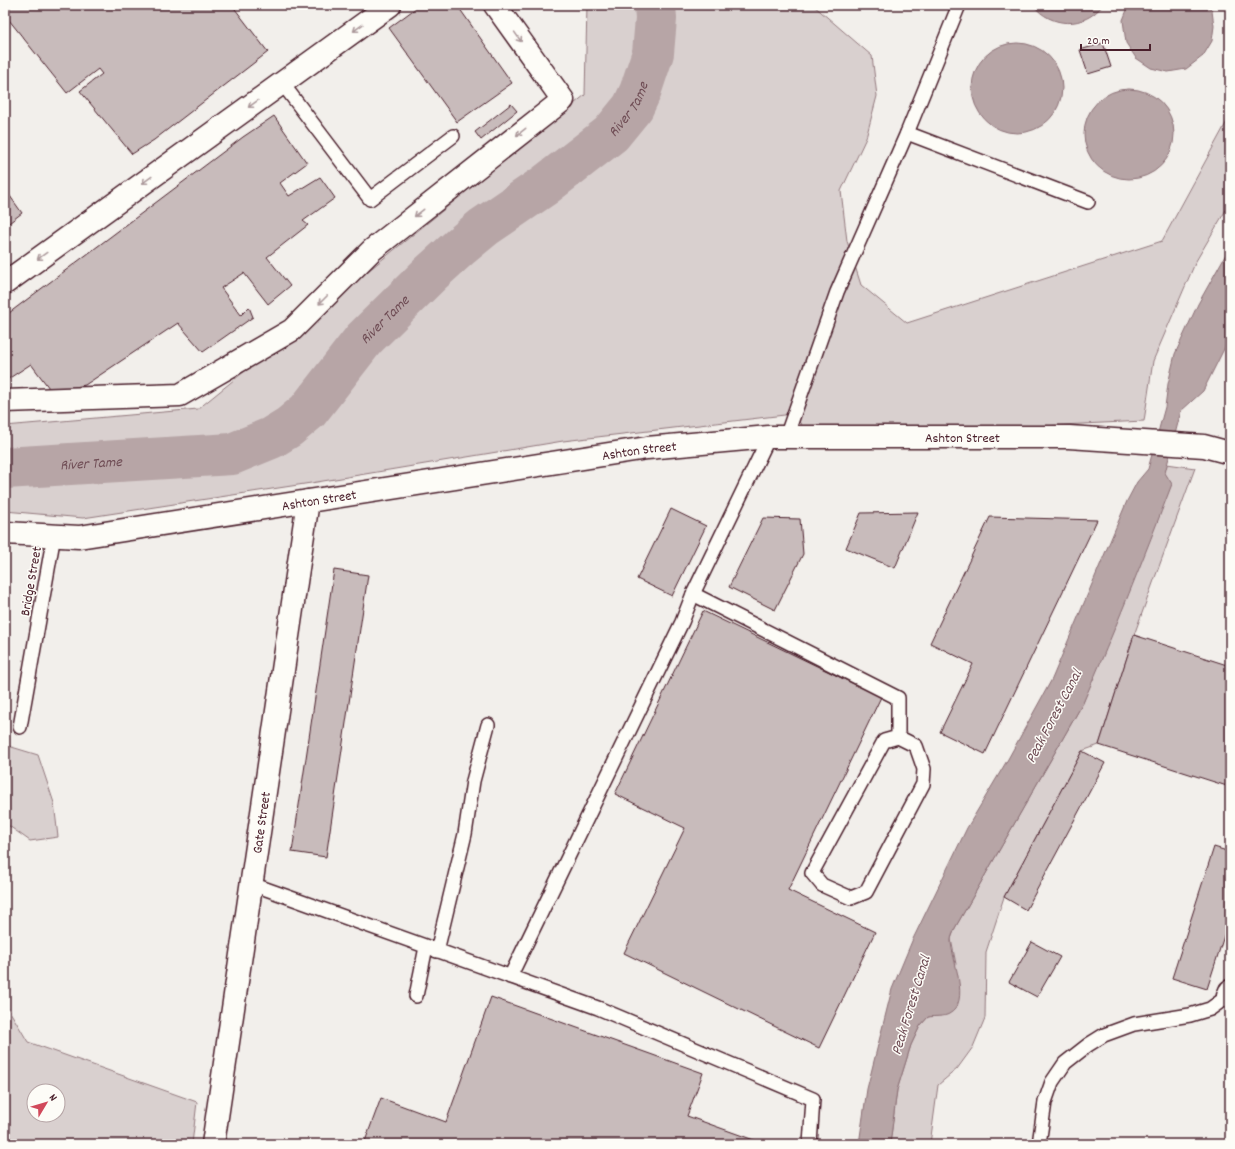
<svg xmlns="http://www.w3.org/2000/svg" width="1235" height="1149" font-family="Dekko,sans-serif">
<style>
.green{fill:#d9d0cf;stroke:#92787d;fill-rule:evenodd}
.water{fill:#b7a5a6;stroke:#8b6f75}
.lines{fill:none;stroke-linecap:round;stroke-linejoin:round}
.river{stroke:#b7a5a6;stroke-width:42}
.building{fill:#c8bbbb;stroke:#4a1f2b}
.lane-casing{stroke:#4a1f2b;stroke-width:16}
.street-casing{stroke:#4a1f2b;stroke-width:25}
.secondary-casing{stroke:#4a1f2b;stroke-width:25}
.lane{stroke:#fdfcf7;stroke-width:13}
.street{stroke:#fdfcf7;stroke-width:22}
.secondary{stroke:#fdfcf7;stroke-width:22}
.oneway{stroke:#ac999b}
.labels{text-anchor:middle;stroke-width:3;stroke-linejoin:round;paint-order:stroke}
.street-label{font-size:14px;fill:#4a1f2b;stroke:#fdfcf7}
.water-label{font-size:15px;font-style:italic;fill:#704e56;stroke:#fdfcf7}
</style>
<rect width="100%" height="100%" fill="#f2efeb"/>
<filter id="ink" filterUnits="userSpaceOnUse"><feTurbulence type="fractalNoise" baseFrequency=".025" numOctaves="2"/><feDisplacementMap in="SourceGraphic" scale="8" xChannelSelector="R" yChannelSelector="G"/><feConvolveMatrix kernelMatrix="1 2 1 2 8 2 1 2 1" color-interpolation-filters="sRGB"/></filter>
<g filter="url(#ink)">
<g class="green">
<polygon points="587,5 813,5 872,56 877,96 866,138 841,191 847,241 861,285 907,323 1162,241 1230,116 1230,203 1196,261 1153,361 1144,421 811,437 793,414 563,441 311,483 83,518 5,511 5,426 198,409 585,95"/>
<polygon points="1167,464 1195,468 1134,635 1099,745 1082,751 1004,897 986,952 985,1018 973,1047 957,1069 938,1085 930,1144 890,1144 897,1090 911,1045 920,1026 928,1017 938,1015 956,964 951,939 955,928 1083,703"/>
<polygon points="5,745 38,755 54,803 58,837 30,841 5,823"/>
<path d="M 5,994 L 6,1005 L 28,1042 L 197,1102 L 192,1144 L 5,1144 ZM 34,1091 L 58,1091 L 58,1115 L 34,1115 Z"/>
</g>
<g class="water">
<path d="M 1033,5 L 1103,5 C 1084,29 1051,28 1033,5 Z"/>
<polygon points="1129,5 1208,5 1212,11 1214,26 1212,41 1203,56 1186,69 1168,72 1151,68 1136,58 1126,43 1123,20"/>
<circle cx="1017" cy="88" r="45"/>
<circle cx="1129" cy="134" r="45"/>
<path d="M 1230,247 L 1230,337 L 1203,391 L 1181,411 L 1165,473 L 1172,484 C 1144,557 1115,630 1083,703 L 955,928 C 954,932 951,936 951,940 C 951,959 972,1002 949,1014 C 944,1017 934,1016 928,1017 L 920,1026 L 911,1045 L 897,1090 L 890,1144 L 859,1144 L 867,1089 L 892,989 L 912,941 L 967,828 L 1008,759 L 1052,679 L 1127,501 L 1137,482 L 1148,469 L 1165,407 L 1168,384 L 1175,354 L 1198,304 Z"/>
</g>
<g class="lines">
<path class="river" id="s1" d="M 5,468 L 232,454 L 271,438 L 289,427 L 308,411 L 364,339 L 430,274 L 461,246 L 484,227 L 544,186 L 611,134 L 633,107 L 640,92 L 653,53 L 656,19 L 655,5"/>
</g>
<g class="building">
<polygon points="5,5 232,5 268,52 154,140 132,154 80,91 102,74 98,69 67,93 5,15"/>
<polygon points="420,5 457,5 512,83 457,122 389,28"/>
<polygon points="1103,43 1111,67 1088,74 1080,50"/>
<polygon points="511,104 517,111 481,140 475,132"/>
<polygon points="274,116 307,163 280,183 289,196 320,177 335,198 303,221 308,225 267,257 290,286 268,304 244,273 221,288 241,315 249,307 253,317 203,352 178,323 85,385 52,392 31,364 5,381 5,316 243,137"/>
<polygon points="5,189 22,213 5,226"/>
<polygon points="671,509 706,526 672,596 637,579"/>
<polygon points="918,512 895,568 846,548 861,513"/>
<polygon points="990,517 1097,520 985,754 940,732 973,664 930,643"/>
<polygon points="763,518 800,519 803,554 775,610 729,587"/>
<polygon points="334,570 368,575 326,857 292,852"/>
<polygon points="703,611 881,697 788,890 875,932 819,1048 624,953 685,828 615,794"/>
<polygon points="1134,635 1230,666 1230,787 1099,745"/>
<polygon points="1082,751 1105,763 1026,910 1004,897"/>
<polygon points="1214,847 1230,852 1230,917 1207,989 1172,978"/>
<polygon points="1032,942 1060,957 1037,997 1009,982"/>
<polygon points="491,997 703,1073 687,1116 765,1144 364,1144 381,1098 446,1122"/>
</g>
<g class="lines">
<g class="lane-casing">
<g id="lane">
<polyline points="282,83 370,199 453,136"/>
<polyline points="907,133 1088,202"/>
<polyline points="786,437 837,292 907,133 959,5"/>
<polyline points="693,594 898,698 898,737 884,741 812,873 822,885 851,898 866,892 923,784 924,769 916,746 898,737"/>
<polyline points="20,727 54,535"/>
<polyline points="252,884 598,1008 813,1099 810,1144"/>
<polyline points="437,951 465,834 473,781 488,725"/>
<polyline points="510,977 682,622 693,594 769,437"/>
<polyline points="416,996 426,947"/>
<polyline points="1039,1144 1045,1102 1052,1082 1065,1063 1088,1045 1104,1035 1134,1024 1190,1015 1210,1009 1228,996 1230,996"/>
</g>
</g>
<g class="street-casing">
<g id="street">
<polyline points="5,283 390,5"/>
<polyline points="5,401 180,395 292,330 372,250 563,100 495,5"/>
<polyline points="1228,996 1230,991"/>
<path id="s2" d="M 213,1144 L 308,501"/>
</g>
</g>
<g class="secondary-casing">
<g id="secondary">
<path id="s3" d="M 5,533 L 79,537 L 647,448 L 769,437 L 1069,437 L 1204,446 L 1230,453"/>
</g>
</g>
<use href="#lane" class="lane"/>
<use href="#street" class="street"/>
<use href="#secondary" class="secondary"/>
</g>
<defs><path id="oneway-shaft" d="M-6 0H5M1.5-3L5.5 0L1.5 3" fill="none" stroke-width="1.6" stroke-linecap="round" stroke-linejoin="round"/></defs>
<g class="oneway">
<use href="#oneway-shaft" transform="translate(358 28) rotate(144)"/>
<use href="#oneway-shaft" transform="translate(518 37) rotate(55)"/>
<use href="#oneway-shaft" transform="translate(253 104) rotate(144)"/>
<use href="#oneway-shaft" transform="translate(521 132) rotate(142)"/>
<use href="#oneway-shaft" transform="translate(147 180) rotate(144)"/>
<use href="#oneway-shaft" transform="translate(419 213) rotate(142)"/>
<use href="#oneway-shaft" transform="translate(42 256) rotate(144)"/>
<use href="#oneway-shaft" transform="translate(323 300) rotate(135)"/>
</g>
</g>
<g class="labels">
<g class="street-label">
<text dy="5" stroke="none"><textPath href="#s3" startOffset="965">Ashton Street</textPath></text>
<text dy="5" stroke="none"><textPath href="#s3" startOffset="641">Ashton Street</textPath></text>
<text dy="5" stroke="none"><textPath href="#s3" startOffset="317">Ashton Street</textPath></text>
<text transform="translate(30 581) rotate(-80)" y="5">Bridge Street</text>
<text dy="5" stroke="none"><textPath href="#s2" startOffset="325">Gate Street</textPath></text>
</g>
<g class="water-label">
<text dy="5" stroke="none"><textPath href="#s1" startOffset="759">River Tame</textPath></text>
<text dy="5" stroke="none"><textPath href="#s1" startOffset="435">River Tame</textPath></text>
<text dy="5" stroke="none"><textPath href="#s1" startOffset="86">River Tame</textPath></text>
<text transform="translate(1053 716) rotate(-62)" y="5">Peak Forest Canal</text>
<text transform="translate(910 1005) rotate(-73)" y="5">Peak Forest Canal</text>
</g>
</g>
<rect width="1235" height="1149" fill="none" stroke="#fdfcf7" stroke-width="20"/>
<rect x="10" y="10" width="1215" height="1129" fill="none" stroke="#4a1f2b" stroke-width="1.5" filter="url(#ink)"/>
<g transform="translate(46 1103) rotate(52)"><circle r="19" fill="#fdfcf7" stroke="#b5a4a5"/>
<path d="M0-3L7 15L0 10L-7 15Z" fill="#d1495b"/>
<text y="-6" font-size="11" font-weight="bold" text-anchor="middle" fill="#4a1f2b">N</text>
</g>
<path d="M1081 44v6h69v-6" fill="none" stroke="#4a1f2b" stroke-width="2"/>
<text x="1087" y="44" font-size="12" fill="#4a1f2b" stroke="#fdfcf7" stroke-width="3" paint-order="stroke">20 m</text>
</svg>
